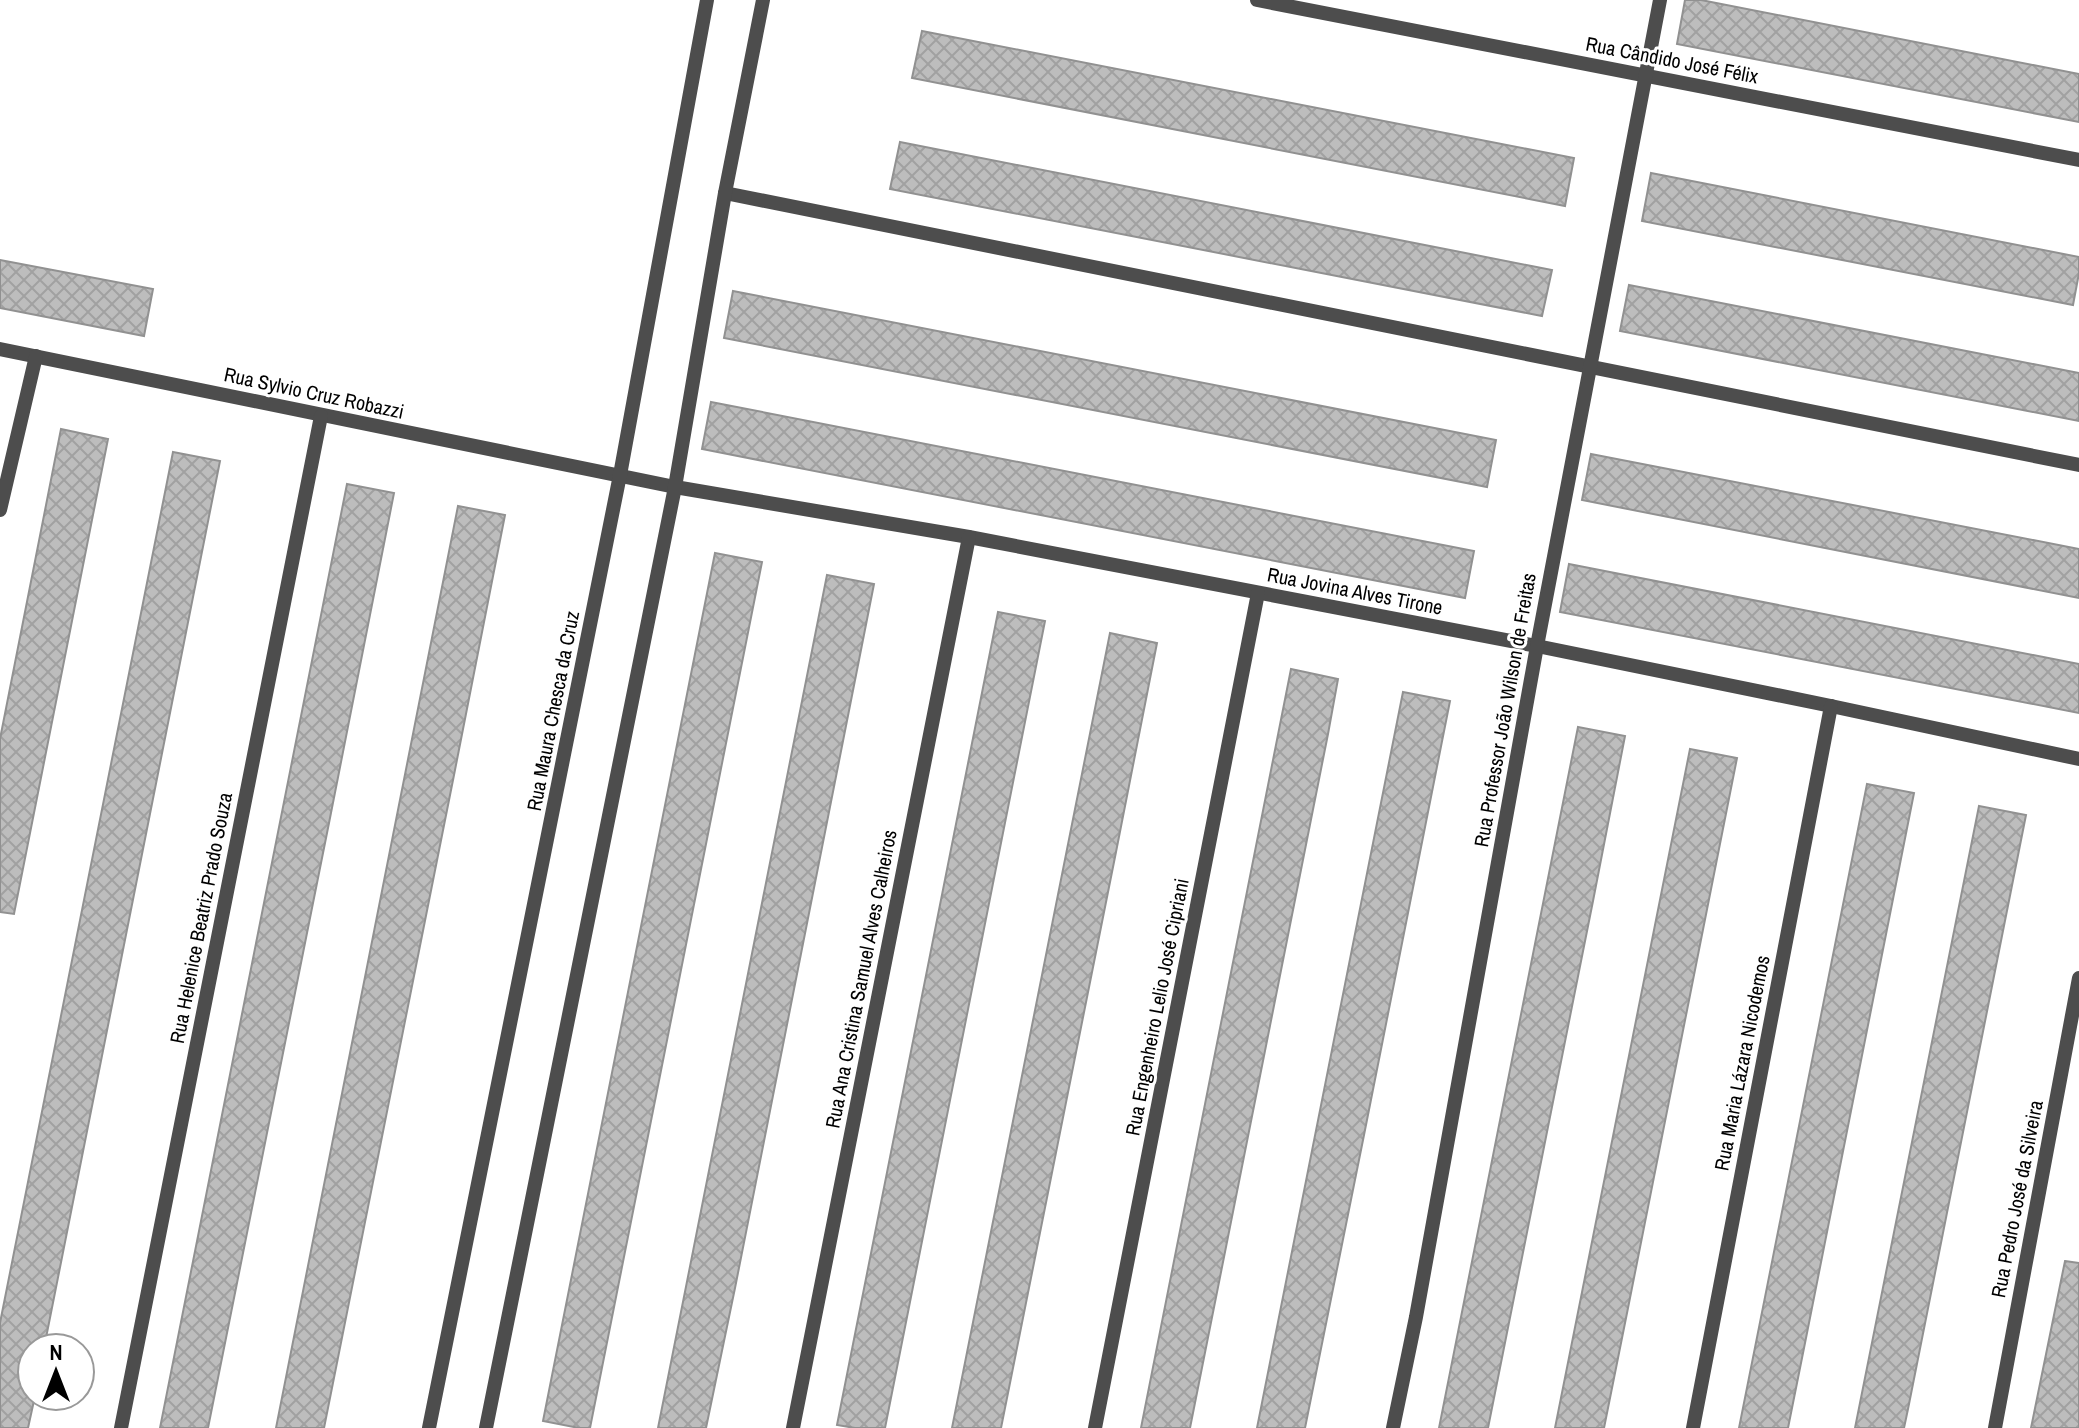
<svg xmlns="http://www.w3.org/2000/svg" width="2079" height="1428" font-family="'Archivo Narrow',sans-serif">
<style>
.building{fill:url(#building-cross-hatch);stroke:#919191;stroke-width:2}
.lines{fill:none;stroke-linecap:round;stroke-linejoin:round}
.minor{stroke:#4d4d4d;stroke-width:14}
.labels{text-anchor:middle;stroke-width:6;stroke-linejoin:round;paint-order:stroke}
.street-label{font-size:20px;fill:#000;stroke:#fff}
</style>
<defs>
<pattern id="building-cross-hatch" width="8" height="8" patternUnits="userSpaceOnUse" patternTransform="scale(2)"><rect width="8" height="8" fill="#bdbdbd"/><path d="M0 0l8 8M0 8l8-8" fill="none" stroke="#a1a1a1"/></pattern>
</defs>
<rect width="100%" height="100%" fill="#fff"/>
<g class="building">
<polygon points="1685,0 1701,0 2079,74 2079,122 1677,44"/>
<polygon points="922,31 1574,158 1565,206 912,78"/>
<polygon points="900,142 1552,270 1542,316 890,189"/>
<polygon points="1651,173 2079,257 2079,273 2073,305 1642,221"/>
<polygon points="0,260 153,289 144,336 0,308"/>
<polygon points="1629,285 2079,373 2079,421 1620,331"/>
<polygon points="733,291 1496,440 1487,487 724,338"/>
<polygon points="711,402 1474,551 1465,598 702,449"/>
<polygon points="61,429 108,439 14,914 0,912 0,739"/>
<polygon points="173,452 220,461 44,1348 32,1348 32,1396 35,1396 28,1428 0,1428 0,1323"/>
<polygon points="1591,454 2079,549 2079,598 1582,500"/>
<polygon points="347,484 394,493 329,823 208,1428 160,1428"/>
<polygon points="458,506 505,515 454,775 324,1428 276,1428"/>
<polygon points="715,553 762,562 590,1428 579,1428 543,1421"/>
<polygon points="1569,564 2079,664 2079,713 1560,612"/>
<polygon points="827,575 874,584 735,1288 706,1428 658,1428"/>
<polygon points="998,612 1045,621 885,1428 855,1428 837,1425"/>
<polygon points="1110,633 1157,643 1116,852 1001,1428 952,1428"/>
<polygon points="1291,669 1338,679 1328,734 1190,1428 1141,1428"/>
<polygon points="1403,692 1450,701 1363,1140 1305,1428 1257,1428"/>
<polygon points="1578,727 1625,736 1593,901 1488,1428 1439,1428"/>
<polygon points="1690,749 1737,758 1628,1308 1604,1428 1555,1428"/>
<polygon points="1867,784 1914,793 1805,1343 1788,1428 1739,1428"/>
<polygon points="1979,806 2026,815 1908,1409 1904,1428 1855,1428"/>
<polygon points="2065,1261 2079,1263 2079,1428 2031,1428"/>
</g>
<g class="lines">
<g class="minor">
<polyline points="1257,0 2079,160"/>
<polyline points="725,193 2079,465"/>
<polyline points="0,349 675,487 969,537 1537,646 1831,706 2079,759"/>
<polyline points="0,510 36,356"/>
<polyline points="121,1428 321,416"/>
<polyline points="429,1428 620,475 707,0"/>
<polyline points="486,1428 675,487 725,193 763,0"/>
<polyline points="793,1428 969,537"/>
<polyline points="1095,1428 1258,593"/>
<polyline points="1393,1428 1416,1317 1537,646 1660,0"/>
<polyline points="1693,1428 1831,706"/>
<polyline points="1995,1428 2079,978"/>
</g>
</g>
<g class="labels">
<g class="street-label">
<text transform="translate(1672 60) rotate(11)" y="7">Rua Cândido José Félix</text>
<text transform="translate(314 393) rotate(12)" y="7">Rua Sylvio Cruz Robazzi</text>
<text transform="translate(1355 591) rotate(11)" y="7">Rua Jovina Alves Tirone</text>
<text transform="translate(1505 710) rotate(-80)" y="7">Rua Professor João Wilson de Freitas</text>
<text transform="translate(553 711) rotate(-79)" y="7">Rua Maura Chesca da Cruz</text>
<text transform="translate(201 918) rotate(-79)" y="7">Rua Helenice Beatriz Prado Souza</text>
<text transform="translate(861 979) rotate(-79)" y="7">Rua Ana Cristina Samuel Alves Calheiros</text>
<text transform="translate(1157 1007) rotate(-79)" y="7">Rua Engenheiro Lelio José Cipriani</text>
<text transform="translate(1742 1063) rotate(-79)" y="7">Rua Maria Lázara Nicodemos</text>
<text transform="translate(2017 1199) rotate(-79)" y="7">Rua Pedro José da Silveira</text>
</g>
</g>
<g transform="translate(56 1372)"><circle r="38" fill="#ffffff" stroke="#999999" stroke-width="2"/>
<path d="M0-6L14 30L0 20L-14 30Z" fill="#000000"/>
<text y="-12" font-size="22" font-weight="bold" text-anchor="middle" fill="#000000">N</text>
</g>
</svg>
